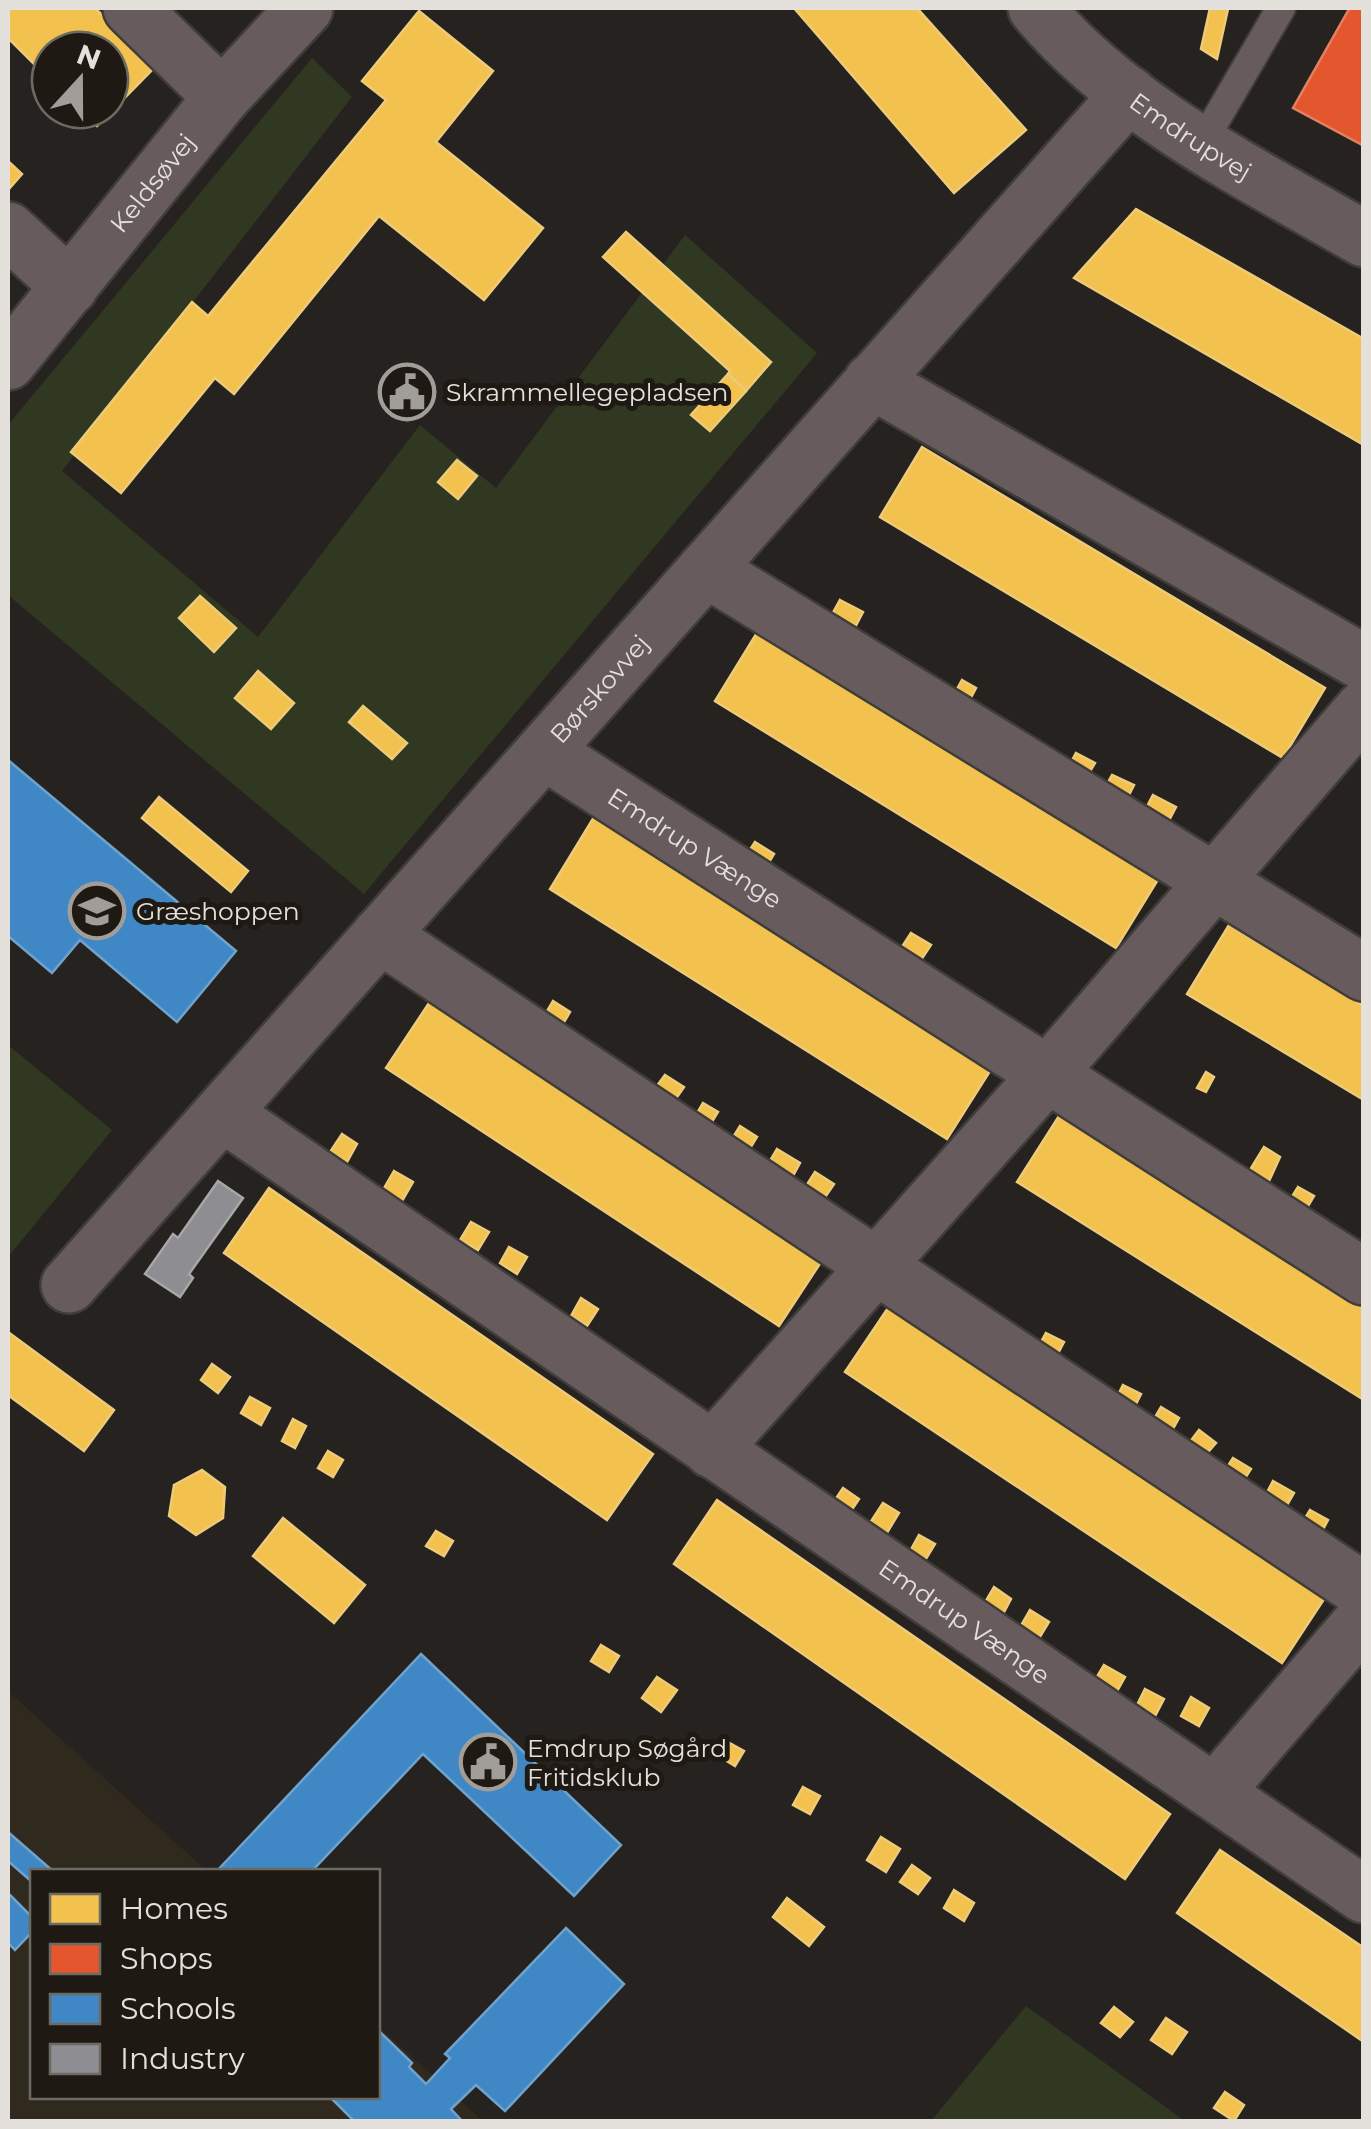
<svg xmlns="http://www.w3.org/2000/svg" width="1371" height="2129" font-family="Montserrat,sans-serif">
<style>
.built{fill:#30291e}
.green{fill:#313821}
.homes{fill:#f2c14e;stroke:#eecb79;stroke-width:2.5}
.shops{fill:#e4572e;stroke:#e48062;stroke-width:2.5}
.schools{fill:#3f88c5;stroke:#70a3cc;stroke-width:2.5}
.industry{fill:#8d8d92;stroke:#a7a6a8;stroke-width:2.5}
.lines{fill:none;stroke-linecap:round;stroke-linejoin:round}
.service-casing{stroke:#3f3d3a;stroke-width:32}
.minor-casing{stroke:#3f3d3a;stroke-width:60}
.tertiary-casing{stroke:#3f3d3a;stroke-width:60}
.service{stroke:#685b5d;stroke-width:28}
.minor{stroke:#685b5d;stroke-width:55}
.tertiary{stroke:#685b5d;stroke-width:55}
.labels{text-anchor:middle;stroke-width:10;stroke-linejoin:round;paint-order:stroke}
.street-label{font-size:25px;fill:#e4e1dc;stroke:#1e1a13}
.poi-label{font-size:25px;fill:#e4e1dc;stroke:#1e1a13;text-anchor:start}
</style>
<rect width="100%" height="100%" fill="#25221f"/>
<polygon class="built" points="8,1691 207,1871 32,1872 32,2096 378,2096 378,2026 483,2121 8,2121"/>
<g class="green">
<polygon points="312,58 352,97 62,471 258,637 420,425 496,488 685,235 817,353 364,894 8,595 8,425"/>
<polygon points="8,1045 112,1130 8,1257"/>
<polygon points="1026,2006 1185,2121 931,2121"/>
</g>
<g class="homes">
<polygon points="8,8 95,8 155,67 97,126 81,110 110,110 110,50 50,50 50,80 8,38"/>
<polygon points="794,8 917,8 1026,130 954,193"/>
<polygon points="1210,8 1228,9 1217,59 1201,49"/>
<polygon points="419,11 493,71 436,142 543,228 484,300 379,216 234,394 215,378 121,493 71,452 192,302 208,316 386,100 362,81"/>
<polygon points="8,161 22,174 9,189 8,188"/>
<polygon points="1136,209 1364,339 1364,445 1074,278"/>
<polygon points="626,232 771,362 746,391 728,374 730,371 603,257"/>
<polygon points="728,374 746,391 710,431 691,415"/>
<polygon points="922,447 1325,688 1283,758 880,517"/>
<polygon points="457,460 477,476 458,499 438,482"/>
<polygon points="200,596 236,628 214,652 179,618"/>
<polygon points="840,600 863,612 853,631 830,618"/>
<polygon points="758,631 1159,878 1116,948 715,701"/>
<polygon points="258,671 294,703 271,729 235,698"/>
<polygon points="962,680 976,688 966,707 952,698"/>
<polygon points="363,706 407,743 392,759 349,722"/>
<polygon points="1076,753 1095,763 1086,778 1068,768"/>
<polygon points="1112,775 1134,785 1125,803 1102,793"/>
<polygon points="1153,795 1176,807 1165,828 1142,816"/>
<polygon points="159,797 248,871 231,892 142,818"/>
<polygon points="594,817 992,1068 947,1139 550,889"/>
<polygon points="755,842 774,854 765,869 746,856"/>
<polygon points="1229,925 1364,1006 1364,1100 1187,994"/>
<polygon points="911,933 931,945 917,966 898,953"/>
<polygon points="431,1000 823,1259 779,1326 386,1068"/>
<polygon points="553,1001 570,1012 560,1029 543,1018"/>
<polygon points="1206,1072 1214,1077 1206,1092 1197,1088"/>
<polygon points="665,1075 684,1087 670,1107 651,1094"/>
<polygon points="703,1103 718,1112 708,1128 693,1120"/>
<polygon points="1059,1116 1364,1307 1364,1400 1017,1182"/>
<polygon points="740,1126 757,1137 744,1158 727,1147"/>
<polygon points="342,1134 357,1144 347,1162 330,1152"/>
<polygon points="1264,1147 1280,1157 1265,1190 1245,1178"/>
<polygon points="777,1149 800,1163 788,1185 764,1171"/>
<polygon points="394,1171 413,1182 402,1201 383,1190"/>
<polygon points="815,1172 834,1184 819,1206 801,1194"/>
<polygon points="1298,1187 1314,1196 1304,1213 1288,1203"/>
<polygon points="269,1188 653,1454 607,1520 224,1253"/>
<polygon points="471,1222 489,1232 478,1250 460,1240"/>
<polygon points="509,1247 527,1257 517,1274 500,1263"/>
<polygon points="581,1298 598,1309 587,1326 571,1316"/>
<polygon points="892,1302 1328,1593 1282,1663 845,1372"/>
<polygon points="8,1332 114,1410 84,1451 8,1395"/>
<polygon points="1046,1333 1064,1342 1055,1359 1037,1349"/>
<polygon points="212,1364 230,1377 218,1393 201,1380"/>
<polygon points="1123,1385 1141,1394 1133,1410 1115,1401"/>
<polygon points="250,1397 270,1408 261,1425 241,1413"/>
<polygon points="1161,1407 1179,1418 1169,1436 1150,1426"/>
<polygon points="293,1419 306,1426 295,1448 282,1441"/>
<polygon points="1199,1430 1216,1443 1202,1459 1186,1447"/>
<polygon points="328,1451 343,1460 333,1477 318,1468"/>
<polygon points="1233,1458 1251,1469 1240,1486 1222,1475"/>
<polygon points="202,1470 225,1487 223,1518 196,1535 169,1516 174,1485"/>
<polygon points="1273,1481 1294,1493 1283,1512 1263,1500"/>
<polygon points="843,1488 859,1499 851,1511 835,1500"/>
<polygon points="717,1500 1170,1814 1125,1879 674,1564"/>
<polygon points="883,1503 899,1513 885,1536 868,1526"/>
<polygon points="1310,1510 1328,1520 1320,1535 1301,1525"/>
<polygon points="283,1518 365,1585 334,1623 253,1556"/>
<polygon points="436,1531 453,1541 444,1556 426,1546"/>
<polygon points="919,1535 935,1544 924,1562 909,1553"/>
<polygon points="994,1587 1011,1599 1002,1616 984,1604"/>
<polygon points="1030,1610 1049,1622 1038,1640 1019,1629"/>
<polygon points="601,1645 619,1656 609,1672 591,1661"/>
<polygon points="1104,1665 1125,1677 1116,1693 1095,1680"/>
<polygon points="657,1677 677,1690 661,1712 642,1698"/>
<polygon points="1145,1689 1164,1699 1155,1716 1136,1707"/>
<polygon points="1191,1697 1209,1708 1199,1726 1181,1716"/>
<polygon points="726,1741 744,1751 735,1766 717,1755"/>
<polygon points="803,1787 820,1796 810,1814 793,1805"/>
<polygon points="881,1837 900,1849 886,1872 867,1860"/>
<polygon points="1220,1850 1364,1948 1364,2042 1177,1913"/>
<polygon points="912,1865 930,1878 918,1894 900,1882"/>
<polygon points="954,1890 974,1903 964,1921 944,1908"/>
<polygon points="787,1898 824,1927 809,1946 773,1917"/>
<polygon points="1114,2007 1133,2022 1120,2037 1101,2023"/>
<polygon points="1166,2018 1187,2032 1172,2054 1151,2040"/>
<polygon points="1225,2092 1244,2105 1234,2121 1214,2108"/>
</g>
<polygon class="shops" points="1346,8 1364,8 1364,146 1293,108 1349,9"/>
<g class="schools">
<polygon points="8,760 236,951 177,1022 80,940 52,973 8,936"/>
<polygon points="421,1654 621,1845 574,1896 423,1754 311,1872 216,1872"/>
<polygon points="8,1832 54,1872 32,1872 32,1882 8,1861"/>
<polygon points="8,1893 32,1917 32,1932 15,1950 8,1943"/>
<polygon points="566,1928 624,1984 505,2111 476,2085 451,2109 463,2122 355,2122 329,2096 378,2096 378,2030 412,2063 409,2067 426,2084 450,2058 445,2054"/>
</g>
<polygon class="industry" points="218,1181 243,1198 189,1274 193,1278 180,1297 145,1274 173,1234 178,1238"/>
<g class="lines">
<g class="service-casing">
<polyline id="service" points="1201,145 1281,8"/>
</g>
<g class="minor-casing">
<g id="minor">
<polyline points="131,8 222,97"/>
<polyline points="8,230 70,287"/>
<path id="s1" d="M 8,362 L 222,97 L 305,8"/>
<polyline points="872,381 1364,663"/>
<polyline points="706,569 1364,973"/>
<path id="s2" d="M 545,752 L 1364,1277"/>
<polyline points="380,935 1364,1591"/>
<path id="s3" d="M 222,1113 L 1364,1895"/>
<path id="s4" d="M 69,1285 L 1129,94"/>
<polyline points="712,1450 1046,1076 1364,708"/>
<polyline points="1215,1792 1364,1619"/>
</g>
</g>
<g class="tertiary-casing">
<g id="tertiary">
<path id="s5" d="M 1036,8 C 1121,110 1250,173 1364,239"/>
</g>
</g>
<use href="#service" class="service"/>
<use href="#minor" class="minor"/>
<use href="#tertiary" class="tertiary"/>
</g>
<defs>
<g id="civic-ring" transform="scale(2.875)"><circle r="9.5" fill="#1e1a13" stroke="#a19e9a" stroke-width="1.5"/><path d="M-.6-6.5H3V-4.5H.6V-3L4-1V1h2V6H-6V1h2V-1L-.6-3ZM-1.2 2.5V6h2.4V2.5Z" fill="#a19e9a"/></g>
<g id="school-ring" transform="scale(2.875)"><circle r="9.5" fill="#1e1a13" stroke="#a19e9a" stroke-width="1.5"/><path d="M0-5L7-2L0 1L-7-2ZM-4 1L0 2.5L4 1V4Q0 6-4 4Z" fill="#a19e9a"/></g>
</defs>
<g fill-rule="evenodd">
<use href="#civic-ring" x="407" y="392"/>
<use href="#school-ring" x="97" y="911"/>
<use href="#civic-ring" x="488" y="1762"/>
</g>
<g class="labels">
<g class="street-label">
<text dy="9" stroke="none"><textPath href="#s5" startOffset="202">Emdrupvej</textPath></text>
<text dy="9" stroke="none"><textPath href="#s1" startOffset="230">Keldsøvej</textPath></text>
<text dy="9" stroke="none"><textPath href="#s4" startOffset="798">Børskovvej</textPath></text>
<text dy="9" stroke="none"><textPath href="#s2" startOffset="178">Emdrup Vænge</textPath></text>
<text dy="9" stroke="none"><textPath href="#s3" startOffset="900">Emdrup Vænge</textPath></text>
</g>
<g class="poi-label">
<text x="446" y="401">Skrammellegepladsen</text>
<text x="136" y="920">Græshoppen</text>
<text x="527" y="1757">Emdrup Søgård<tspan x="527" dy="29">Fritidsklub</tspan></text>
</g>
</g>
<rect width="1371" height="2129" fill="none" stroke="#e4e1dc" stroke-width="20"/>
<rect x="30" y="1869" width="350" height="230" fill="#1e1a13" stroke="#6d6a63" stroke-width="2.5"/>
<rect x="50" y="1894" width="50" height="30" fill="#f2c14e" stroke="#6d6a63" stroke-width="2.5"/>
<text x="120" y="1919" font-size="30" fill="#e4e1dc">Homes</text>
<rect x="50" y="1944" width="50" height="30" fill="#e4572e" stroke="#6d6a63" stroke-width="2.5"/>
<text x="120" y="1969" font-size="30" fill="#e4e1dc">Shops</text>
<rect x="50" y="1994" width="50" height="30" fill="#3f88c5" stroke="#6d6a63" stroke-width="2.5"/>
<text x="120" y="2019" font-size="30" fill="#e4e1dc">Schools</text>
<rect x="50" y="2044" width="50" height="30" fill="#8d8d92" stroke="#6d6a63" stroke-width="2.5"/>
<text x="120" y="2069" font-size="30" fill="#e4e1dc">Industry</text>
<g transform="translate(80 80) rotate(21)"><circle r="48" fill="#1e1a13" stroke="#6d6a63" stroke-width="2.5"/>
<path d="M0-8L18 38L0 25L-18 38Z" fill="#a19e9a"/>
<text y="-15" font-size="28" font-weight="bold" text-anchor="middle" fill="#e4e1dc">N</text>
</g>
</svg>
